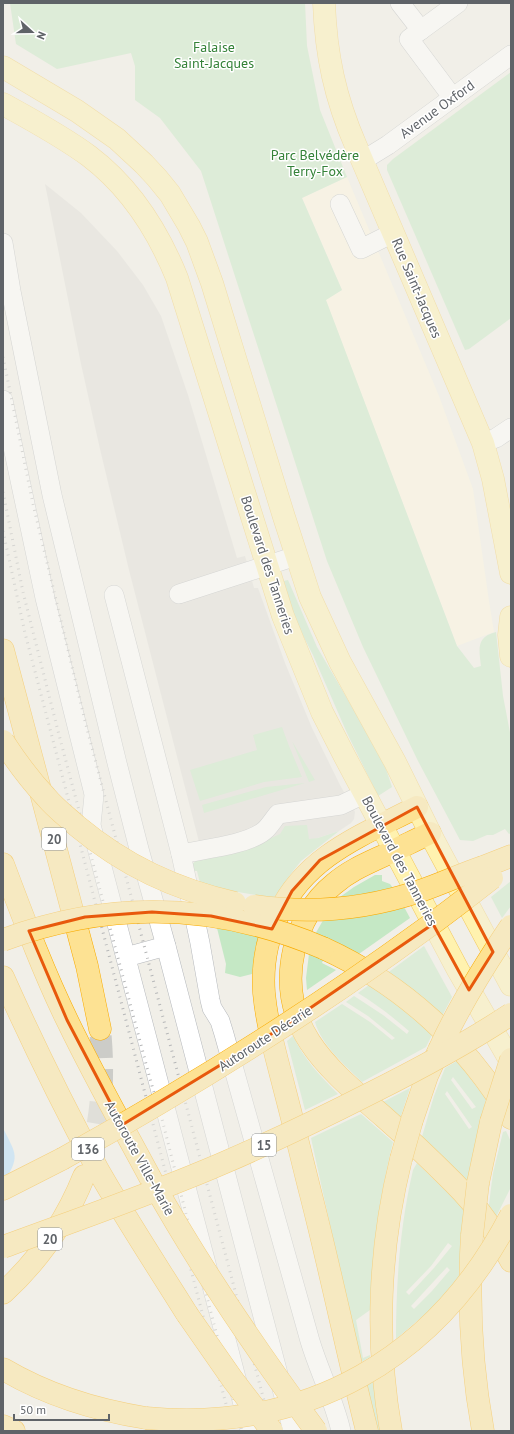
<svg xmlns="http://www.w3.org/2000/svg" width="514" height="1434" font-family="'PT Sans',sans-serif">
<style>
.commercial{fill:#fef7e0}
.industrial{fill:#e0deda}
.green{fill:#c5e8c5;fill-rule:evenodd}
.water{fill:#aadaff}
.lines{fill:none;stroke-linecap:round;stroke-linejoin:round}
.highway-tunnel{stroke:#ccccc8;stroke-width:22;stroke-dasharray:22 11;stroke-linecap:butt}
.minor-casing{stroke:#b5b8bc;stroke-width:20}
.major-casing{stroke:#f2c960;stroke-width:23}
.highway-casing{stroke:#f9ab00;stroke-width:23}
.minor{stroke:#fff;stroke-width:19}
.major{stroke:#fff2af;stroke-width:22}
.highway{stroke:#fde293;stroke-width:22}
.rail{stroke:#b6b7b8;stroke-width:3;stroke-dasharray:1 5;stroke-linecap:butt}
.highway-bridge-casing{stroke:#f9ab00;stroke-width:23;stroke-linecap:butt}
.highway-bridge{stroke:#fde293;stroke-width:22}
.marked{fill:none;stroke:#e8590c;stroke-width:3;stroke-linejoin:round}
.labels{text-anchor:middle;stroke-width:3;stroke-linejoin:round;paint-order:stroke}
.shield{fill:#fff;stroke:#8f9295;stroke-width:1}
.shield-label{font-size:13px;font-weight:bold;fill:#5f6368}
.park-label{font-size:14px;fill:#348238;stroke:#fff}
.street-label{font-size:14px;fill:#5f6368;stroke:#fff}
</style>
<rect width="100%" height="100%" fill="#f1efe8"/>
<polygon class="commercial" points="347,177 439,396 473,489 489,601 494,632 457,646 325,299 342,290 302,198"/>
<polygon class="industrial" points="45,184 81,213 117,251 143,285 161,316 188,395 237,558 245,556 254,588 258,588 285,663 312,728 340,785 355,812 354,819 351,823 339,831 318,838 205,865 129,570 100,449 81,364"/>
<g class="green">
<path d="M 10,3 L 305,3 L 307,46 L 320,110 L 347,177 L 302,198 L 342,290 L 326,300 L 457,646 L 474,668 L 481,666 C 479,649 476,637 496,632 L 503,696 L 511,738 L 511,833 L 509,834 L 505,829 L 493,835 L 487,835 L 473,841 L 460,840 L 418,761 L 363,647 L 327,561 L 201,171 L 160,118 L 135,100 L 135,66 L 131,53 L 57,69 L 16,44 Z"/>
<polygon points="511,72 511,318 469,349 465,350 387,170 387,165 393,159"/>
<polygon points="288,580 317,647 383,760 392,787 378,796 347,733 313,655 295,620 279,582"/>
<polygon points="282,727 289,746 302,777 264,782 200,801 190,770 257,750 253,735"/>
<polygon points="292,741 315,780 309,782"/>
<polygon points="305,783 204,813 202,805 266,787"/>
<path d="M 307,825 L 309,839 L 318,838 L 339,831 L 301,861 L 290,875 L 274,898 L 226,890 L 200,883 L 197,871 L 189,871 C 190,865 194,862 199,859 L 252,847 L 280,834 L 285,826 Z"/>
<polygon points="375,875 382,875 382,881 390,884 393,888 365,894 340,897 354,887"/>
<polygon points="511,881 511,906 502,918 491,897"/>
<polygon points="403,905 410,918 356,956 314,936 325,917"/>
<polygon points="217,928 259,936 255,949 252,974 240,977 225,973 226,964"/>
<polygon points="424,946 452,997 441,1018 386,974"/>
<polygon points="309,954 323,960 322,963 336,970 307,990 306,978"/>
<path d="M 369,985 L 407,1012 L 432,1035 L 426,1047 L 362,1082 C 345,1065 322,1046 315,1022 L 342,1004 L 370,1022 L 392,1040 L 395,1038 L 368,1016 L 346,1002 L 354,996 L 383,1015 L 407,1034 L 409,1031 C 393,1017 376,1004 358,993 Z"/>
<path d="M 293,1036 C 304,1059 320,1076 338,1094 L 305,1110 L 287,1041 Z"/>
<path d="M 457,1061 L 486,1099 L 479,1127 L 468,1180 L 464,1184 L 421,1140 L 434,1096 L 445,1068 ZM 453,1077 L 476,1107 L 472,1109 L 451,1080 ZM 447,1091 L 472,1127 L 469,1129 L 445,1094 Z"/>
<polygon points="410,1088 400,1119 383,1102"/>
<path d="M 361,1114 L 393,1142 C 379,1199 372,1251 370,1310 L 356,1320 L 363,1358 L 370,1355 L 370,1357 L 358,1364 L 341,1275 L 311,1138 Z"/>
<polygon points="506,1131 511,1142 511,1187 494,1221 488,1212 493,1173 503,1132"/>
<path d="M 417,1163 L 464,1209 L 459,1277 L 431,1309 L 396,1339 C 396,1282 400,1226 413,1170 ZM 448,1243 L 452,1246 L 434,1268 L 409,1295 L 406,1292 L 431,1266 ZM 447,1267 L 450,1270 L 432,1291 L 414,1309 L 411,1306 Z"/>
<polygon points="373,1377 376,1409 380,1431 374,1431 362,1383"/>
</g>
<path class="water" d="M 3,1128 C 17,1156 20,1156 3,1184 Z"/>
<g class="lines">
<path class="highway-tunnel" d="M 90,1156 C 103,1115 104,1071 100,1029"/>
<g class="minor-casing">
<g id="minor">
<polyline points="400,3 421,30 409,39 453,98"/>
<polyline points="421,30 458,3"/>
<polyline points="362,161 388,145 511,55"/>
<polyline points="340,204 361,249 393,233"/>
<polyline points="3,243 11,291 52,495 117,763 139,849 166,946 293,1431"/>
<polyline points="3,400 45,598 93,790 94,795 91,825 250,1431"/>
<polyline points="483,443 496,438 511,428"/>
<polyline points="179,594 296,556"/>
<path d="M 114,595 L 181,854 C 203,849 247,845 264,831 C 269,827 273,820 278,814 L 341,805 L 364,794"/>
<path d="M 181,854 L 200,943 L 210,1000 L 212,1008 L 220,1021 L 224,1034 L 310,1341 C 319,1371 334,1400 341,1431"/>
<polyline points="126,957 166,946"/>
</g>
</g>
<g class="major-casing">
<g id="major">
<path d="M 324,3 C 326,55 335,98 356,146 L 483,443 L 493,479 L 511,573"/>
<polyline points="3,67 77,111 117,139 144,164 157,178 170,194 189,226 197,242 212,283 284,517 310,597 340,662 395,762 435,843 511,985"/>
<path d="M 3,104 C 32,120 62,136 89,156 C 130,187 158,231 177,278 L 283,616 L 322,712 L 344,755 L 458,970 L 511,1062"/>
<polyline points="511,617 509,635 511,656"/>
</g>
</g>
<g class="highway-casing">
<g id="highway">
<polyline points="3,650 87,966 100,1029"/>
<path d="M 430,833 C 416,840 401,847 387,854 C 368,863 350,870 334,884 C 314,900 300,924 294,950 C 276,1029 331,1071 384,1117 C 408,1138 431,1160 454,1183 C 477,1206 496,1232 511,1261"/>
<path d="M 3,864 C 23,917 43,971 68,1022 C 94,1076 124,1129 153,1183"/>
<polyline points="483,867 511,856"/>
<path d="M 323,948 C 402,984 467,1043 511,1118"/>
<path d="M 3,977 C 32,1042 64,1107 98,1170 C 126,1219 157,1266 187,1314"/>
<polyline points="412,1120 427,1076 439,1050"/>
<polyline points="478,1183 491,1122"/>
<polyline points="3,1189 62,1159"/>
<path d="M 472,1235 C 468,1301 471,1366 483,1431"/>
<path d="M 3,1293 C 38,1261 66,1221 84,1176"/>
<path d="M 3,1369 C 47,1395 95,1410 146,1418"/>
<polyline points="3,1426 14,1431"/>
<path d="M 367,1431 C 347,1352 331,1273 311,1195 C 302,1160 294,1125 285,1091 C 277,1059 267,1026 264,993 C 262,966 267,938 279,913 C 307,855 363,835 417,807"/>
<path d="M 391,1431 C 375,1341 379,1247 401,1159"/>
</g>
</g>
<use href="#minor" class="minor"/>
<use href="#major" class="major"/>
<use href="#highway" class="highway"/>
<g class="rail">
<polyline points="3,357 33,504 86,725 272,1431"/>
<polyline points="3,492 23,592 58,731 150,1079 163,1123 210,1309 242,1431"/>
<polyline points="3,531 25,633 233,1431"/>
</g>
<g class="highway-bridge-casing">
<g id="highway-bridge">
<path d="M 3,741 C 16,761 30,780 46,797 C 55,808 67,817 77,826 C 125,866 175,889 235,903"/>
<path d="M 254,906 C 309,914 367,909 420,891 C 441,884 462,874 483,867"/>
<path d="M 3,940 C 110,900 218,903 323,948"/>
<path d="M 439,1050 C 459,1006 484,966 511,926"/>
<polyline points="491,1122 511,1059"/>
<path d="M 62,1159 C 186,1090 307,1015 422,931 C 446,914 469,896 492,878"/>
<polyline points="401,1159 412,1120"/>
<path d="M 153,1183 C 201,1269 257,1351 316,1431"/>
<polyline points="472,1235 478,1183"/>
<path d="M 3,1247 C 76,1220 149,1195 221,1164 C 272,1142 322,1118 371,1093 C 419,1069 466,1044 511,1014"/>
<polyline points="187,1314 233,1380 272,1431"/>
<path d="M 146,1418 C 308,1433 437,1358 511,1215"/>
</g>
</g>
<use href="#highway-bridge" class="highway-bridge"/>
</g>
<path d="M0 0H514V1434H0ZM 417,807 L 493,952 L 469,990 L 433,924 L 281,1028 L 122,1125 L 67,1020 L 29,931 L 85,917 L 152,912 L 211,916 L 272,929 L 292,891 L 320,860 Z" fill="#f1efe8" fill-opacity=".55" fill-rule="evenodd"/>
<path class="marked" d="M 417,807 L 493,952 L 469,990 L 433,924 L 281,1028 L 122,1125 L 67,1020 L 29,931 L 85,917 L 152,912 L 211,916 L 272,929 L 292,891 L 320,860 Z"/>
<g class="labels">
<g class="shield">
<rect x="42" y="828" width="24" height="22" rx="3"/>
<rect x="252" y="1134" width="24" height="22" rx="3"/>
<rect x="72" y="1138" width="32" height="22" rx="3"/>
<rect x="38" y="1228" width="24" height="22" rx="3"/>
</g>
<g class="shield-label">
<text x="54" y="844">20</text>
<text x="264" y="1150">15</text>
<text x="88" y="1154">136</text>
<text x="50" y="1244">20</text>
</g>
<g class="park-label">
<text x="214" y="52">Falaise<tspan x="214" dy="16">Saint-Jacques</tspan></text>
<text x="315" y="160">Parc Belvédère<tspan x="315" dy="16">Terry-Fox</tspan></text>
</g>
<g class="street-label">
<text transform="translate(437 109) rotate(-36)" y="5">Avenue Oxford</text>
<text transform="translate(417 288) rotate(67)" y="5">Rue Saint-Jacques</text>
<text transform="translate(268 565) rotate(72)" y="5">Boulevard des Tanneries</text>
<text transform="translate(400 861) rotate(62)" y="5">Boulevard des Tanneries</text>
<text transform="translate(265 1038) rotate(-33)" y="5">Autoroute Décarie</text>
<text transform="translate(140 1158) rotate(61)" y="5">Autoroute Ville-Marie</text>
</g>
</g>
<rect width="514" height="1434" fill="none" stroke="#5f6368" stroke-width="8"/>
<g transform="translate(32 32) rotate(111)" stroke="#ffffff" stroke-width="3" paint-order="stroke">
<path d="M0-3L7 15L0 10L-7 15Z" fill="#5f6368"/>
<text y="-6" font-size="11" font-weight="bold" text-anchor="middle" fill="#5f6368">N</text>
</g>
<path d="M14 1414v6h95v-6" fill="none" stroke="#5f6368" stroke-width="2"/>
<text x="20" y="1414" font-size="12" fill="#5f6368" stroke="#ffffff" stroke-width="3" paint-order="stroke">50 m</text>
</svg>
